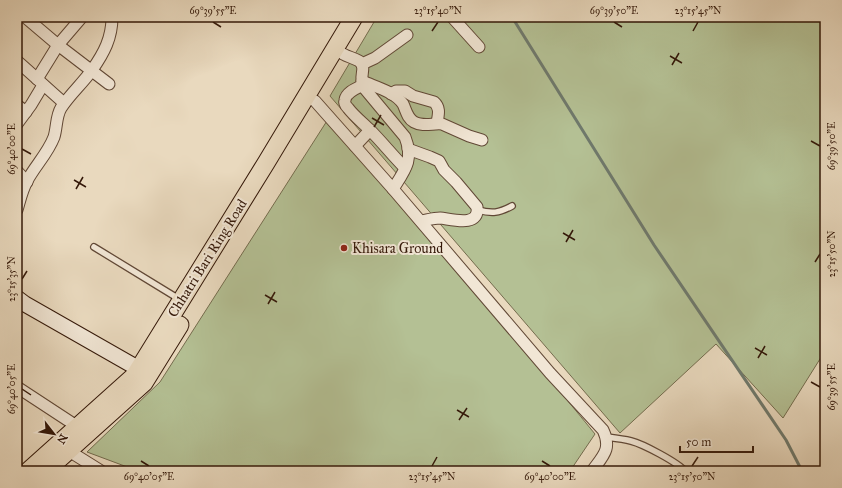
<svg xmlns="http://www.w3.org/2000/svg" width="842" height="488" font-family="'IM FELL Great Primer',serif">
<style>
.green{fill:#b4c094;stroke:#746c4e}
.lines{fill:none;stroke-linecap:round;stroke-linejoin:round}
.stream{stroke:#6f796c;stroke-width:3}
.lane-casing{stroke:#614836;stroke-width:8}
.street-casing{stroke:#614836;stroke-width:13}
.secondary-casing{stroke:#341809;stroke-width:17}
.primary-casing{stroke:#341809;stroke-width:19}
.lane{stroke:#f1e6d5;stroke-width:5.5}
.street{stroke:#f1e6d5;stroke-width:11}
.secondary{stroke:#f1e6d5;stroke-width:15}
.primary{stroke:#e9d9be;stroke-width:17}
.ticks{fill:none;stroke:#341809;stroke-width:1.5}
.poi-dot{fill:#8f2418;stroke:#f1e6d5;stroke-width:1.5}
.labels{text-anchor:middle;stroke-width:4;stroke-linejoin:round;paint-order:stroke}
.poi-label{font-size:14px;fill:#341809;stroke:#f1e6d5;text-anchor:start}
.street-label{font-size:14px;fill:#341809;stroke:#f1e6d5}
.neatline{fill:none;stroke:#341809;stroke-width:1.5}
.ticks-label{font-size:10px;text-anchor:middle;fill:#341809}
</style>
<rect width="100%" height="100%" fill="#e9d9be"/>
<filter id="stains"><feTurbulence type="fractalNoise" baseFrequency=".005" numOctaves="4"/><feColorMatrix values="0 0 0 0 .2 0 0 0 0 .09 0 0 0 0 .02 0 0 0 .5 -.17"/></filter>
<radialGradient id="worn" r=".72"><stop offset=".6" stop-color="#630" stop-opacity="0"/><stop offset="1" stop-color="#630" stop-opacity=".3"/></radialGradient>
<g class="green">
<polygon points="377,17 825,17 825,351 783,418 716,344 620,433 330,96"/>
<polygon points="332,113 595,434 570,471 138,471 87,452 160,382"/>
</g>
<g class="lines">
<polyline class="stream" points="512,17 654,245 786,440 802,471"/>
<g class="lane-casing">
<g id="lane">
<path d="M 478,210 C 492,214 499,213 512,206"/>
<polyline points="94,247 179,299"/>
<path d="M 606,437 C 614,438 623,439 631,441 C 643,444 677,462 685,471"/>
</g>
</g>
<g class="street-casing">
<g id="street">
<polyline points="25,17 58,45 109,84"/>
<polyline points="452,17 479,47"/>
<path d="M 343,54 C 348,57 354,58 359,61 C 366,67 361,73 362,80 C 362,83 364,86 365,89 L 405,137 C 414,160 405,170 393,189"/>
<path d="M 17,61 C 33,75 48,89 64,103"/>
<polyline points="362,64 375,58 407,35"/>
<polyline points="37,79 58,45 82,17"/>
<path d="M 362,81 C 375,87 394,91 403,104 C 406,110 407,118 414,122 C 423,127 433,123 442,124 L 469,136 L 482,140"/>
<path d="M 363,85 C 357,88 346,92 345,100 C 344,103 346,106 348,108 C 354,116 363,123 370,130 C 382,142 393,156 405,168"/>
<path d="M 391,94 L 396,91 L 405,91 L 413,96 L 434,102 C 441,108 438,116 437,123"/>
<path d="M 315,101 L 393,189 L 550,373 L 603,430 C 612,449 603,456 592,471"/>
<polyline points="17,105 26,112"/>
<polyline points="17,124 31,105 43,85"/>
<polyline points="355,146 370,130"/>
<path d="M 408,149 L 430,157 L 439,161 L 444,170 L 456,182 L 477,207 C 480,228 451,219 440,218 C 434,218 427,220 421,221"/>
<polyline points="17,171 27,182"/>
<path d="M 17,210 C 20,200 22,190 27,181 C 35,166 48,153 54,137 C 57,127 56,116 61,108 C 70,94 83,83 92,70 C 104,53 112,38 112,17"/>
<polyline points="17,387 78,427"/>
<polyline points="69,451 101,471"/>
</g>
</g>
<g class="secondary-casing">
<polyline id="secondary" points="17,298 25,304 139,369"/>
</g>
<g class="primary-casing">
<g id="primary">
<polyline points="28,471 135,375 266,163 354,17"/>
<polyline points="46,471 144,383 180,325"/>
</g>
</g>
<use href="#lane" class="lane"/>
<use href="#street" class="street"/>
<use href="#secondary" class="secondary"/>
<use href="#primary" class="primary"/>
</g>
<path class="ticks" d="M 213,22 L 221,27M 614,22 L 622,27M 432,31 L 438,22M 693,31 L 698,22M 670,56 L 682,63M 672,65 L 679,53M 372,118 L 384,125M 374,127 L 381,115M 811,141 L 820,146M 22,149 L 31,154M 74,180 L 86,187M 76,189 L 83,177M 563,233 L 575,240M 566,242 L 573,230M 815,262 L 820,254M 22,279 L 27,271M 265,295 L 277,302M 268,304 L 275,292M 755,348 L 767,355M 758,358 L 765,346M 811,382 L 820,387M 22,389 L 31,395M 457,410 L 469,417M 459,420 L 467,408M 141,461 L 149,466M 542,461 L 550,466M 432,466 L 437,457M 692,466 L 698,457"/>
<circle class="poi-dot" cx="344" cy="248" r="4"/>
<g class="labels">
<g class="poi-label">
<text x="352" y="253">Khisara Ground</text>
</g>
<g class="street-label">
<text transform="translate(207 258) rotate(-58)" y="5">Chhatri Bari Ring Road</text>
</g>
</g>
<rect width="842" height="488" fill="none" stroke="#e9d9be" stroke-width="44"/>
<g transform="translate(54 434) rotate(121)" stroke="#f1e6d5" stroke-width="3" paint-order="stroke">
<path d="M0-3L7 15L0 10L-7 15Z" fill="#341809"/>
<text y="-6" font-size="11" font-weight="bold" text-anchor="middle" fill="#341809">N</text>
</g>
<path d="M680 446v6h73v-6" fill="none" stroke="#341809" stroke-width="2"/>
<text x="686" y="446" font-size="12" fill="#341809" stroke="#f1e6d5" stroke-width="3" paint-order="stroke">50 m</text>
<rect x="22" y="22" width="798" height="444" class="neatline"/>
<g class="ticks-label">
<text x="213" y="14">69°39'55"E</text>
<text x="438" y="14">23°15'40"N</text>
<text x="614" y="14">69°39'50"E</text>
<text x="698" y="14">23°15'45"N</text>
<text transform="translate(831 146) rotate(-90)" y="4">69°39'50"E</text>
<text transform="translate(11 149) rotate(-90)" y="4">69°40'00"E</text>
<text transform="translate(831 254) rotate(-90)" y="4">23°15'50"N</text>
<text transform="translate(11 279) rotate(-90)" y="4">23°15'35"N</text>
<text transform="translate(831 387) rotate(-90)" y="4">69°39'55"E</text>
<text transform="translate(11 389) rotate(-90)" y="4">69°40'05"E</text>
<text x="149" y="480">69°40'05"E</text>
<text x="432" y="480">23°15'45"N</text>
<text x="550" y="480">69°40'00"E</text>
<text x="692" y="480">23°15'50"N</text>
</g>
<rect width="100%" height="100%" filter="url(#stains)"/>
<rect width="100%" height="100%" fill="url(#worn)"/>
</svg>
